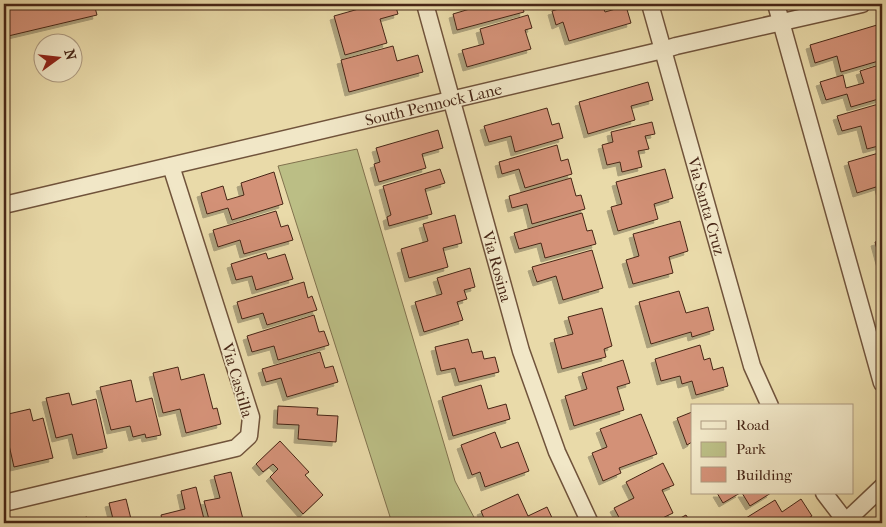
<svg xmlns="http://www.w3.org/2000/svg" width="886" height="527" font-family="'IM FELL French Canon',serif">
<style>
.green{fill:#bbbe85;stroke:#81724e}
.building{fill:#d39177;stroke:#472616;filter:url(#shadow)}
.lines{fill:none;stroke-linecap:round;stroke-linejoin:round}
.minor-casing{stroke:#70533b;stroke-width:19}
.minor{stroke:#f1e7c7;stroke-width:16}
.labels{text-anchor:middle;stroke-width:4;stroke-linejoin:round;paint-order:stroke}
.street-label{font-size:16px;fill:#472616;stroke:#f1e7c7}
</style>
<defs>
<filter id="shadow"><feDropShadow dx="-4" dy="4" stdDeviation="0" flood-color="#0004"/></filter>
</defs>
<rect width="100%" height="100%" fill="#e9daa9"/>
<filter id="stains"><feTurbulence type="fractalNoise" baseFrequency=".004" numOctaves="4"/><feColorMatrix values="0 0 0 0 .2 0 0 0 0 .09 0 0 0 0 .02 0 0 0 .5 -.17"/></filter>
<radialGradient id="worn" r=".72"><stop offset=".6" stop-color="#630" stop-opacity="0"/><stop offset="1" stop-color="#630" stop-opacity=".3"/></radialGradient>
<polygon class="green" points="357,149 455,481 477,523 392,523 278,166"/>
<g class="building">
<polygon points="4,4 94,4 97,15 4,37"/>
<polygon points="376,4 395,4 398,14 380,19 387,43 345,55 334,16"/>
<polygon points="472,4 522,4 524,12 457,30 453,14 473,8"/>
<polygon points="575,4 602,4 605,12 626,6 631,23 569,41 563,22 556,25 552,11"/>
<polygon points="528,15 532,28 525,30 531,49 467,67 462,50 484,44 480,29"/>
<polygon points="877,25 882,44 882,60 841,72 837,56 815,63 810,45"/>
<polygon points="393,46 397,61 418,55 423,72 349,92 341,60"/>
<polygon points="882,64 882,98 851,107 847,94 826,100 820,82 843,75 846,88 864,83 860,71"/>
<polygon points="648,82 653,100 631,106 635,120 588,134 579,102"/>
<polygon points="882,103 882,145 867,149 861,126 842,131 837,116"/>
<polygon points="547,108 552,125 559,123 563,138 515,152 511,136 489,142 484,126"/>
<polygon points="652,122 655,134 645,136 649,149 638,151 642,167 622,172 620,162 607,165 602,145 613,142 611,132"/>
<polygon points="438,130 443,148 422,154 426,168 379,182 374,164 380,162 376,148"/>
<polygon points="557,145 561,161 568,159 572,174 525,188 519,169 502,174 499,162"/>
<polygon points="882,152 882,198 879,186 857,193 848,162"/>
<polygon points="440,169 445,183 425,189 432,214 389,226 387,217 391,215 383,186"/>
<polygon points="665,169 673,198 654,204 658,219 618,231 611,207 622,204 616,182"/>
<polygon points="274,172 283,204 232,220 228,208 207,214 201,193 223,186 227,200 244,195 241,183"/>
<polygon points="571,178 576,196 581,195 585,209 532,224 527,204 512,208 509,196"/>
<polygon points="276,211 281,227 288,225 293,240 244,254 240,240 218,247 213,230"/>
<polygon points="582,213 587,231 592,230 596,244 545,258 541,243 519,249 514,233"/>
<polygon points="455,215 462,243 443,248 448,267 409,278 401,249 428,241 423,224"/>
<polygon points="680,221 688,251 669,257 673,273 633,284 626,260 639,256 633,234"/>
<polygon points="882,240 882,264 881,264 875,242"/>
<polygon points="592,250 603,288 563,300 556,276 537,282 532,267"/>
<polygon points="266,253 268,259 285,254 293,279 256,290 252,276 236,280 231,264"/>
<polygon points="470,268 475,287 464,290 467,299 457,302 463,320 424,332 415,302 442,294 437,278"/>
<polygon points="304,282 308,298 312,296 317,310 267,325 263,313 242,319 237,302"/>
<polygon points="679,291 686,313 708,307 714,330 692,337 691,332 651,344 639,302"/>
<polygon points="602,308 612,346 604,349 606,357 562,369 554,339 573,334 568,317"/>
<polygon points="314,315 319,332 324,331 329,345 278,360 274,346 252,352 247,336"/>
<polygon points="468,339 472,353 482,351 484,359 495,357 499,372 459,382 455,368 441,371 435,347"/>
<polygon points="700,345 704,360 710,358 713,370 723,367 728,386 696,395 692,381 682,384 680,376 661,381 655,359"/>
<polygon points="320,352 325,368 333,366 338,382 287,397 281,378 266,382 262,369"/>
<polygon points="623,360 630,383 617,387 624,410 574,426 565,396 587,389 582,373"/>
<polygon points="178,367 181,380 204,374 213,409 217,408 221,424 186,433 180,409 163,413 153,373"/>
<polygon points="131,380 136,402 152,398 161,435 146,438 145,434 133,437 130,426 111,430 100,387"/>
<polygon points="481,385 488,409 506,404 510,419 453,436 442,397"/>
<polygon points="69,393 72,405 96,399 107,448 77,455 72,434 56,438 46,398"/>
<polygon points="278,406 318,408 317,415 338,416 336,442 298,439 299,425 277,424"/>
<polygon points="30,409 33,421 43,418 53,458 14,467 4,423 4,415"/>
<polygon points="692,412 692,442 687,445 677,418"/>
<polygon points="641,414 657,454 619,468 621,473 603,481 592,453 607,447 600,429"/>
<polygon points="495,432 501,448 518,442 529,471 485,487 480,472 472,475 461,445"/>
<polygon points="280,441 309,472 305,475 323,495 303,514 270,477 278,469 273,464 263,472 256,464"/>
<polygon points="663,463 674,485 662,490 673,513 652,523 622,523 614,508 634,498 626,482"/>
<polygon points="231,472 244,523 210,523 204,501 220,498 214,476"/>
<polygon points="196,487 205,523 163,523 161,515 185,509 181,491"/>
<polygon points="717,493 740,493 723,503"/>
<polygon points="742,493 771,493 750,506"/>
<polygon points="518,494 528,516 547,507 554,522 486,523 481,511"/>
<polygon points="126,499 132,523 114,523 109,503"/>
<polygon points="801,499 812,516 800,523 738,523 775,500 782,512"/>
<polygon points="686,515 691,523 671,523"/>
<polygon points="87,517 88,523 62,523"/>
</g>
<g class="lines">
<g class="minor-casing">
<g id="minor">
<path id="s1" d="M 425,4 L 521,351 L 557,452 L 590,523"/>
<path id="s2" d="M 650,4 L 752,366 L 770,406"/>
<polyline points="776,4 882,383"/>
<path id="s3" d="M 4,205 L 663,50 L 676,46 L 862,4"/>
<polyline points="824,493 847,523"/>
<polyline points="4,503 236,448 249,436 251,417 171,166"/>
<polyline points="844,523 882,487"/>
</g>
</g>
<use href="#minor" class="minor"/>
</g>
<g class="labels">
<g class="street-label">
<text dy="6" stroke="none"><textPath href="#s3" startOffset="441">South Pennock Lane</textPath></text>
<text dy="6" stroke="none"><textPath href="#s2" startOffset="210">Via Santa Cruz</textPath></text>
<text dy="6" stroke="none"><textPath href="#s1" startOffset="272">Via Rosina</textPath></text>
<text transform="translate(238 380) rotate(74)" y="6">Via Castilla</text>
</g>
</g>
<rect width="886" height="527" fill="none" stroke="#e9daa9" stroke-width="20"/>
<rect x="5" y="5" width="876" height="517" fill="none" stroke="#472616" stroke-width="2.5"/>
<rect x="10" y="10" width="866" height="507" fill="none" stroke="#472616"/>
<rect x="691" y="404" width="162" height="90" fill="#f1e7c7" stroke="#ad9a80"/>
<rect x="701" y="421" width="25" height="8" fill="#f1e7c7" stroke="#ad9a80"/>
<text x="736" y="430" font-size="15" fill="#472616">Road</text>
<rect x="701" y="442" width="25" height="15" fill="#bbbe85" stroke="#ad9a80"/>
<text x="736" y="454" font-size="15" fill="#472616">Park</text>
<rect x="701" y="467" width="25" height="15" fill="#d39177" stroke="#ad9a80"/>
<text x="736" y="480" font-size="15" fill="#472616">Building</text>
<g transform="translate(58 58) rotate(75)"><circle r="24" fill="#f1e7c7" stroke="#ad9a80"/>
<path d="M0-4L9 19L0 12L-9 19Z" fill="#8f2418"/>
<text y="-8" font-size="14" font-weight="bold" text-anchor="middle" fill="#472616">N</text>
</g>
<rect width="100%" height="100%" filter="url(#stains)"/>
<rect width="100%" height="100%" fill="url(#worn)"/>
</svg>
